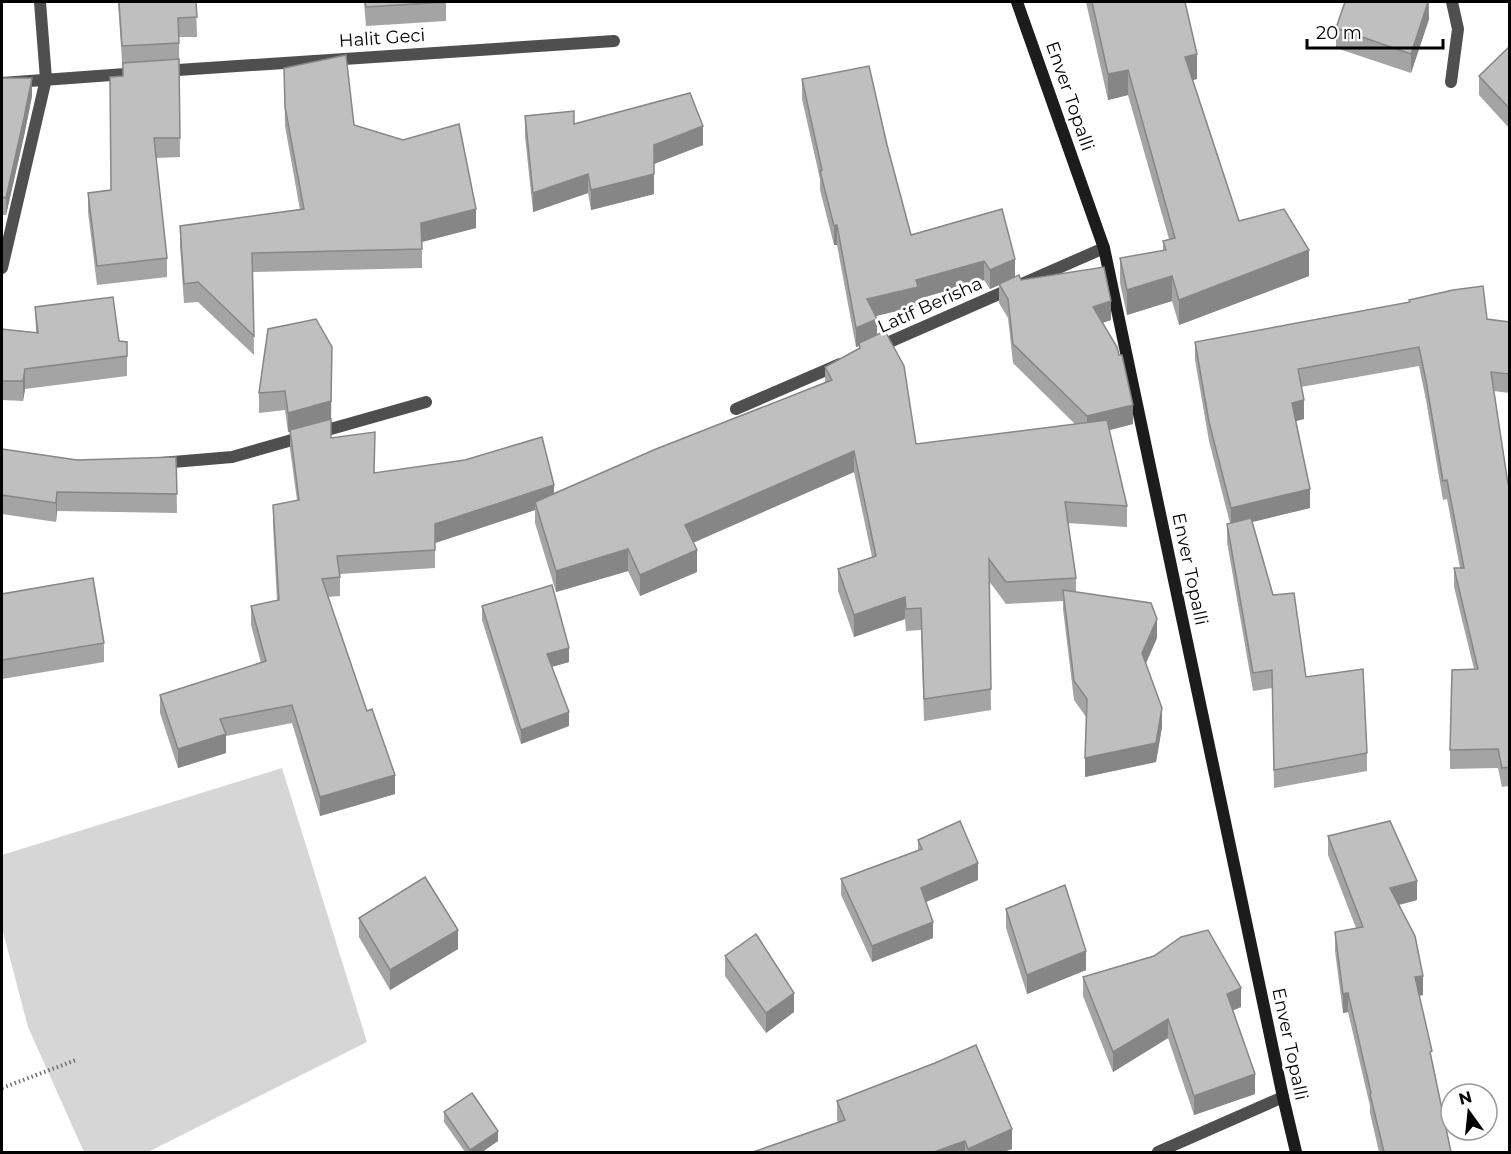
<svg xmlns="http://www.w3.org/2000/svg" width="1511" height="1154" font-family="Montserrat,sans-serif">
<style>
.green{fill:#d6d6d6}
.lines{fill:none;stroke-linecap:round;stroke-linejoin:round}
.path{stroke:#717171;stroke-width:4;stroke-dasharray:1.5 3;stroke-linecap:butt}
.street{stroke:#4f4f4f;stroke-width:12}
.secondary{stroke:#1c1c1c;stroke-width:12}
.wall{fill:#a4a4a4;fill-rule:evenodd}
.shaded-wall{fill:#868686}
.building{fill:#bfbfbf;stroke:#868686;stroke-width:1.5}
.labels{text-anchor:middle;stroke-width:6;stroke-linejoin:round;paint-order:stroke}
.street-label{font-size:18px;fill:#000;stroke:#fff}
</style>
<rect width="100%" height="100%" fill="#fff"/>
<polygon class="green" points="282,768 367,1042 148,1152 84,1152 28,1027 2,928 2,855"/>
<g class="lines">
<polyline class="path" points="2,1088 76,1060"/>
<g class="street">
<polyline points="163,71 614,41"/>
<polyline points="1451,82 1458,29 1452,2"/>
<polyline points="2,83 139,73"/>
<polyline points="2,268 46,79 40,2"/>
<polyline points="878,347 1104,248"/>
<polyline points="736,409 840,364"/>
<polyline points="161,463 232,457 426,402"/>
<polyline points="1158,1152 1283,1097"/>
</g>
<polyline class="secondary" points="1017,2 1104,248 1283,1097 1296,1152"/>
</g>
<g class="wall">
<polygon points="118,2 196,2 197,37 179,37 180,157 156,158 167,258 167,277 97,285 88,212 88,193 111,190 123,76"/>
<polygon points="364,2 446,2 446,21 366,26"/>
<polygon points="1086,2 1185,2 1197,79 1193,80 1239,221 1309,276 1179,325 1172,301 1127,315 1120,283 1120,258 1163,251 1163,241 1169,239 1128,95 1108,100"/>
<polygon points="1429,2 1429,19 1411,73 1336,48 1336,28"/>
<polygon points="1509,47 1509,128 1479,95 1479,76"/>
<polygon points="284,68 354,125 476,228 422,242 422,268 253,272 254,355 198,302 184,303 180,246 180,226 300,210 285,126"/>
<polygon points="2,78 32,96 24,136 6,215 2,215"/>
<path d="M 802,79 L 887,145 L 911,235 L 1002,209 L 1015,277 L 1111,320 L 1102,323 L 1133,424 L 1109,430 L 1127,506 L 1127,527 L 1068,523 L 1076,578 L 1076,592 L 1157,638 L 1146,663 L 1162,727 L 1156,762 L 1085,777 L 1086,717 L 1074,700 L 1063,609 L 1063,601 L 1006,604 L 989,581 L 991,710 L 924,721 L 921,630 L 906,631 L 905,619 L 854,637 L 838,591 L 838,569 L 872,557 L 854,472 L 693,543 L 697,572 L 640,596 L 628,571 L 556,592 L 535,523 L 535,510 L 435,543 L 435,568 L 340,574 L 340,596 L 328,597 L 395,794 L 320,816 L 292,723 L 226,736 L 226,753 L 178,768 L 160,713 L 160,695 L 261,663 L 251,625 L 251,606 L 277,601 L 273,524 L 273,505 L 297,500 L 290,449 L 290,432 L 288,432 L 285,410 L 259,413 L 259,393 L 268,329 L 331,438 L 374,472 L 554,493 L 825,382 L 825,367 L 859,349 L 859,346 L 856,347 L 837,245 L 834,245 L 820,190 L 820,179 L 802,99 ZM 984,280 L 990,289 L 999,285 L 999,303 L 1008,318 L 1013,363 L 1075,424 L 916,444 L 877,335 L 876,316 L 918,306 L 918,299 Z"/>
<polygon points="525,116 574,124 703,145 654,164 654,194 591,210 588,193 533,212 525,136"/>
<polygon points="35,307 119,341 127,342 127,376 25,389 23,401 2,400 2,329 36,332"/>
<polygon points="1487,319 1509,322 1509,393 1494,391 1508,484 1509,484 1509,786 1502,787 1498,768 1450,769 1450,750 1474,669 1454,587 1454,568 1460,568 1447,499 1443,500 1426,400 1419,366 1301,387 1304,419 1296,421 1310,508 1252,522 1273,595 1306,677 1367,753 1367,771 1274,788 1272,688 1253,691 1227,542 1227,524 1230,523 1209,441 1195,360 1195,342"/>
<polygon points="2,449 77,460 176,457 177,513 57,511 56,522 2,514"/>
<polygon points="2,594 104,643 104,662 2,679"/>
<polygon points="482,606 569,662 552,667 569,726 521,744 482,620"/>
<polygon points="1328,836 1417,900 1399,905 1423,995 1419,996 1451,1152 1379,1152 1370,1113 1370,1106 1348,1012 1343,1013 1335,951 1335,932 1356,928 1328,855"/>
<polygon points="918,840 978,880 926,902 933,938 872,962 841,895 841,879 918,851"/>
<polygon points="1006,909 1086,970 1027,994 1006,928"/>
<polygon points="359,918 458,949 390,990 359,937"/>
<polygon points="725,956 794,1012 766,1033 725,976"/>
<polygon points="1083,977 1241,1007 1233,1010 1255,1094 1194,1115 1168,1038 1113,1072 1083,996"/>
<polygon points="837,1101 1012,1149 1003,1152 753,1152 838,1123 837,1120"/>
<polygon points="444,1112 498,1141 482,1152 465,1152 444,1122"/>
</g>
<g class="shaded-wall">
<polygon points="1428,2 1429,19 1411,73 1411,54"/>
<polygon points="1197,54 1197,79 1185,82 1185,57"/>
<polygon points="1128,70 1128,95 1108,100 1108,74"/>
<polygon points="32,78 32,96 24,136 6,215 6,198"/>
<polygon points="703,126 703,145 654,164 654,145"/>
<polygon points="588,174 588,193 533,212 533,193"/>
<polygon points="654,174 654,194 591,210 591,190"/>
<polygon points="476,209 476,228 421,242 421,223"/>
<polygon points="837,225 837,245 834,245 834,226"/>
<polygon points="1309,250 1309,276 1179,325 1179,300"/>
<polygon points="1015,259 1015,278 990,289 990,270"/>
<polygon points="984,261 984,280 918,299 918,306 867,318 867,299 916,280"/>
<polygon points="1172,276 1172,301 1127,315 1127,290"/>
<polygon points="1111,301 1111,320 1093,326 1093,307"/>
<polygon points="877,319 877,338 859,343 859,346 856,347 856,328"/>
<polygon points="332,366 331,420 288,432 288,413"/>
<polygon points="25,369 25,389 23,401 23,381"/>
<polygon points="1304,400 1304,419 1292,422 1292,403"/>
<polygon points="1133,405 1133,424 1087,436 1087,416"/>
<polygon points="854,451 854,472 685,546 685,525"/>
<polygon points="554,485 554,504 535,502 535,510 435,543 435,524"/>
<polygon points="1310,489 1310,508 1231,527 1231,508"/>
<polygon points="57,492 57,511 56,522 56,503"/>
<polygon points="628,549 628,571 556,592 556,571"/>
<polygon points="697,550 697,572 640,596 640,575"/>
<polygon points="905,597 905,619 854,637 854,615"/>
<polygon points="1157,619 1157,638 1142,672 1142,653"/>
<polygon points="569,648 569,662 547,668 547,654"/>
<polygon points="1162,708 1162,727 1156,762 1085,777 1085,758"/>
<polygon points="569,712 569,726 521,744 521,730"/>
<polygon points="226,734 226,753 178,768 178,749"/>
<polygon points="395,775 395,794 320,816 320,797"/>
<polygon points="978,863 978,880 921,904 921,888"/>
<polygon points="1417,881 1417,900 1390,907 1390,888"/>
<polygon points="933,922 933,938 872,962 872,946"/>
<polygon points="458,930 458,949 390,990 390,970"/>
<polygon points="1086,951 1086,970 1027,994 1027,975"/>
<polygon points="1423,976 1423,995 1415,996 1415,977"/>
<polygon points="1241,988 1241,1007 1227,1013 1227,994"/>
<polygon points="794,993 794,1012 766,1033 766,1013"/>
<polygon points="1348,993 1348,1012 1343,1013 1343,994"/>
<polygon points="1168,1019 1168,1038 1113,1072 1113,1052"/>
<polygon points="1255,1074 1255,1094 1194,1115 1194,1096"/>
<polygon points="1012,1129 1012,1149 1003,1152 968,1152 968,1149"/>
<polygon points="498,1131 498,1141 482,1152 470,1152 470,1150"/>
<polygon points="965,1141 965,1152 934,1152"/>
</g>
<g class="building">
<polygon points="119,2 196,2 197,17 178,18 179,43 122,46"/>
<polygon points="365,2 446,2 366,7"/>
<polygon points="1092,2 1185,2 1197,54 1185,57 1239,221 1284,209 1309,250 1179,300 1172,276 1127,290 1120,258 1166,250 1163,241 1175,238 1128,70 1108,74"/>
<polygon points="1345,2 1428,2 1411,54 1336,28"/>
<polygon points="1509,47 1509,108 1479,76"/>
<polygon points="346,55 354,125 403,140 459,124 476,209 421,223 422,249 252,253 254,336 198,282 184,284 180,226 304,209 285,107 284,68"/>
<polygon points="179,59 180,138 154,138 167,258 97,266 88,193 111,190 110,77 123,76 123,63"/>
<polygon points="869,66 887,145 911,235 1002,209 1015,259 990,270 984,261 916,280 918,287 867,299 877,319 856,328 837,225 834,226 820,171 822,170 802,79"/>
<polygon points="2,78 32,78 24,118 6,198 2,197"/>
<polygon points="690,93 703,126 654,145 654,174 591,190 588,174 533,193 525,116 574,111 574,124"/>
<polygon points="1104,267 1111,301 1093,307 1117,347 1119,355 1122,355 1133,405 1087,416 1013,344 1008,299 999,284 1019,275 1021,280"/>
<polygon points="1483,286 1487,319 1509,322 1509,374 1491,372 1508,484 1509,484 1509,767 1502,768 1498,749 1450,750 1452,670 1478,669 1454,568 1464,568 1447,480 1443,481 1426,381 1419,347 1298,369 1304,400 1292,403 1310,489 1231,508 1209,422 1195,342 1410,302 1409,300 1453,290"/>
<polygon points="113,297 119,341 127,342 127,356 25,369 23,381 2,381 2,329 38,333 35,307"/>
<polygon points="316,319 332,347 331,401 288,413 285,391 259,393 268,329"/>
<polygon points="885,331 904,366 916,444 1107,420 1127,506 1065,502 1076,578 1006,582 989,559 991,689 924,699 921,608 906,609 905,597 854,615 838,569 876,556 854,451 685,525 697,550 640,575 628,549 556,571 535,502 656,449 832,380 825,367 860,348 859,343"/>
<polygon points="331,419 331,438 375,432 374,473 465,460 542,437 554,485 435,524 435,550 337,556 340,577 322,579 367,711 372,709 395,775 320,797 292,705 220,719 226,734 178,749 160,695 266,661 251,606 279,600 273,505 299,500 290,430"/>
<polygon points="2,449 77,460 176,457 177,494 57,492 56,503 2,495"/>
<polygon points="1251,518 1273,595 1294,593 1306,677 1363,669 1367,753 1274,770 1272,670 1253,673 1227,524"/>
<polygon points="93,578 104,643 2,660 2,594"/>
<polygon points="552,585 569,648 547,654 569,712 521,730 482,606"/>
<polygon points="1063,590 1151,603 1157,619 1142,653 1162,708 1156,743 1085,758 1087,699 1074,681"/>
<polygon points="960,821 978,863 921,888 933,922 872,946 841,879 922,849 918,840"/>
<polygon points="1390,821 1417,881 1390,888 1415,936 1423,976 1415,977 1432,1051 1430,1052 1451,1152 1384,1152 1370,1094 1371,1093 1348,993 1343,994 1335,932 1363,927 1328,836"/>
<polygon points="425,877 458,930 390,970 359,918"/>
<polygon points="1065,885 1086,951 1027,975 1006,909"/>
<polygon points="1208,930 1241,988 1227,994 1255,1074 1194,1096 1168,1019 1113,1052 1083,977 1154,956 1181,937"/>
<polygon points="756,934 794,993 766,1013 725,956"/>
<polygon points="976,1045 1012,1129 968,1149 965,1141 934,1152 753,1152 845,1120 837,1101 935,1063"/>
<polygon points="472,1093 498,1131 470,1150 444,1112"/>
</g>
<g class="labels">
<g class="street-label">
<text transform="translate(382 38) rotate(-4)" y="6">Halit Geci</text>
<text transform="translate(1070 96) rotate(71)" y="6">Enver Topalli</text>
<text transform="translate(930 305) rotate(-24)" y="6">Latif Berisha</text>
<text transform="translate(1190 569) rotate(78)" y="6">Enver Topalli</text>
<text transform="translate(1290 1044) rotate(78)" y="6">Enver Topalli</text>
</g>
</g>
<rect width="1511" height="1154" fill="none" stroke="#000000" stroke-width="6"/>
<g transform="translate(1469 1112) rotate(345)"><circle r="28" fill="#ffffff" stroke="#999999" stroke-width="1.5"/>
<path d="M0-4.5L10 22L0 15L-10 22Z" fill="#000000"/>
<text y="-9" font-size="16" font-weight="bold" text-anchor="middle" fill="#000000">N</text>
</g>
<path d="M1307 39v9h136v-9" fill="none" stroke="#000000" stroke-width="3"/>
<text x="1316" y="39" font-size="18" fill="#000000" stroke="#ffffff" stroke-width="4.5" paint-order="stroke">20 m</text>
</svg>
